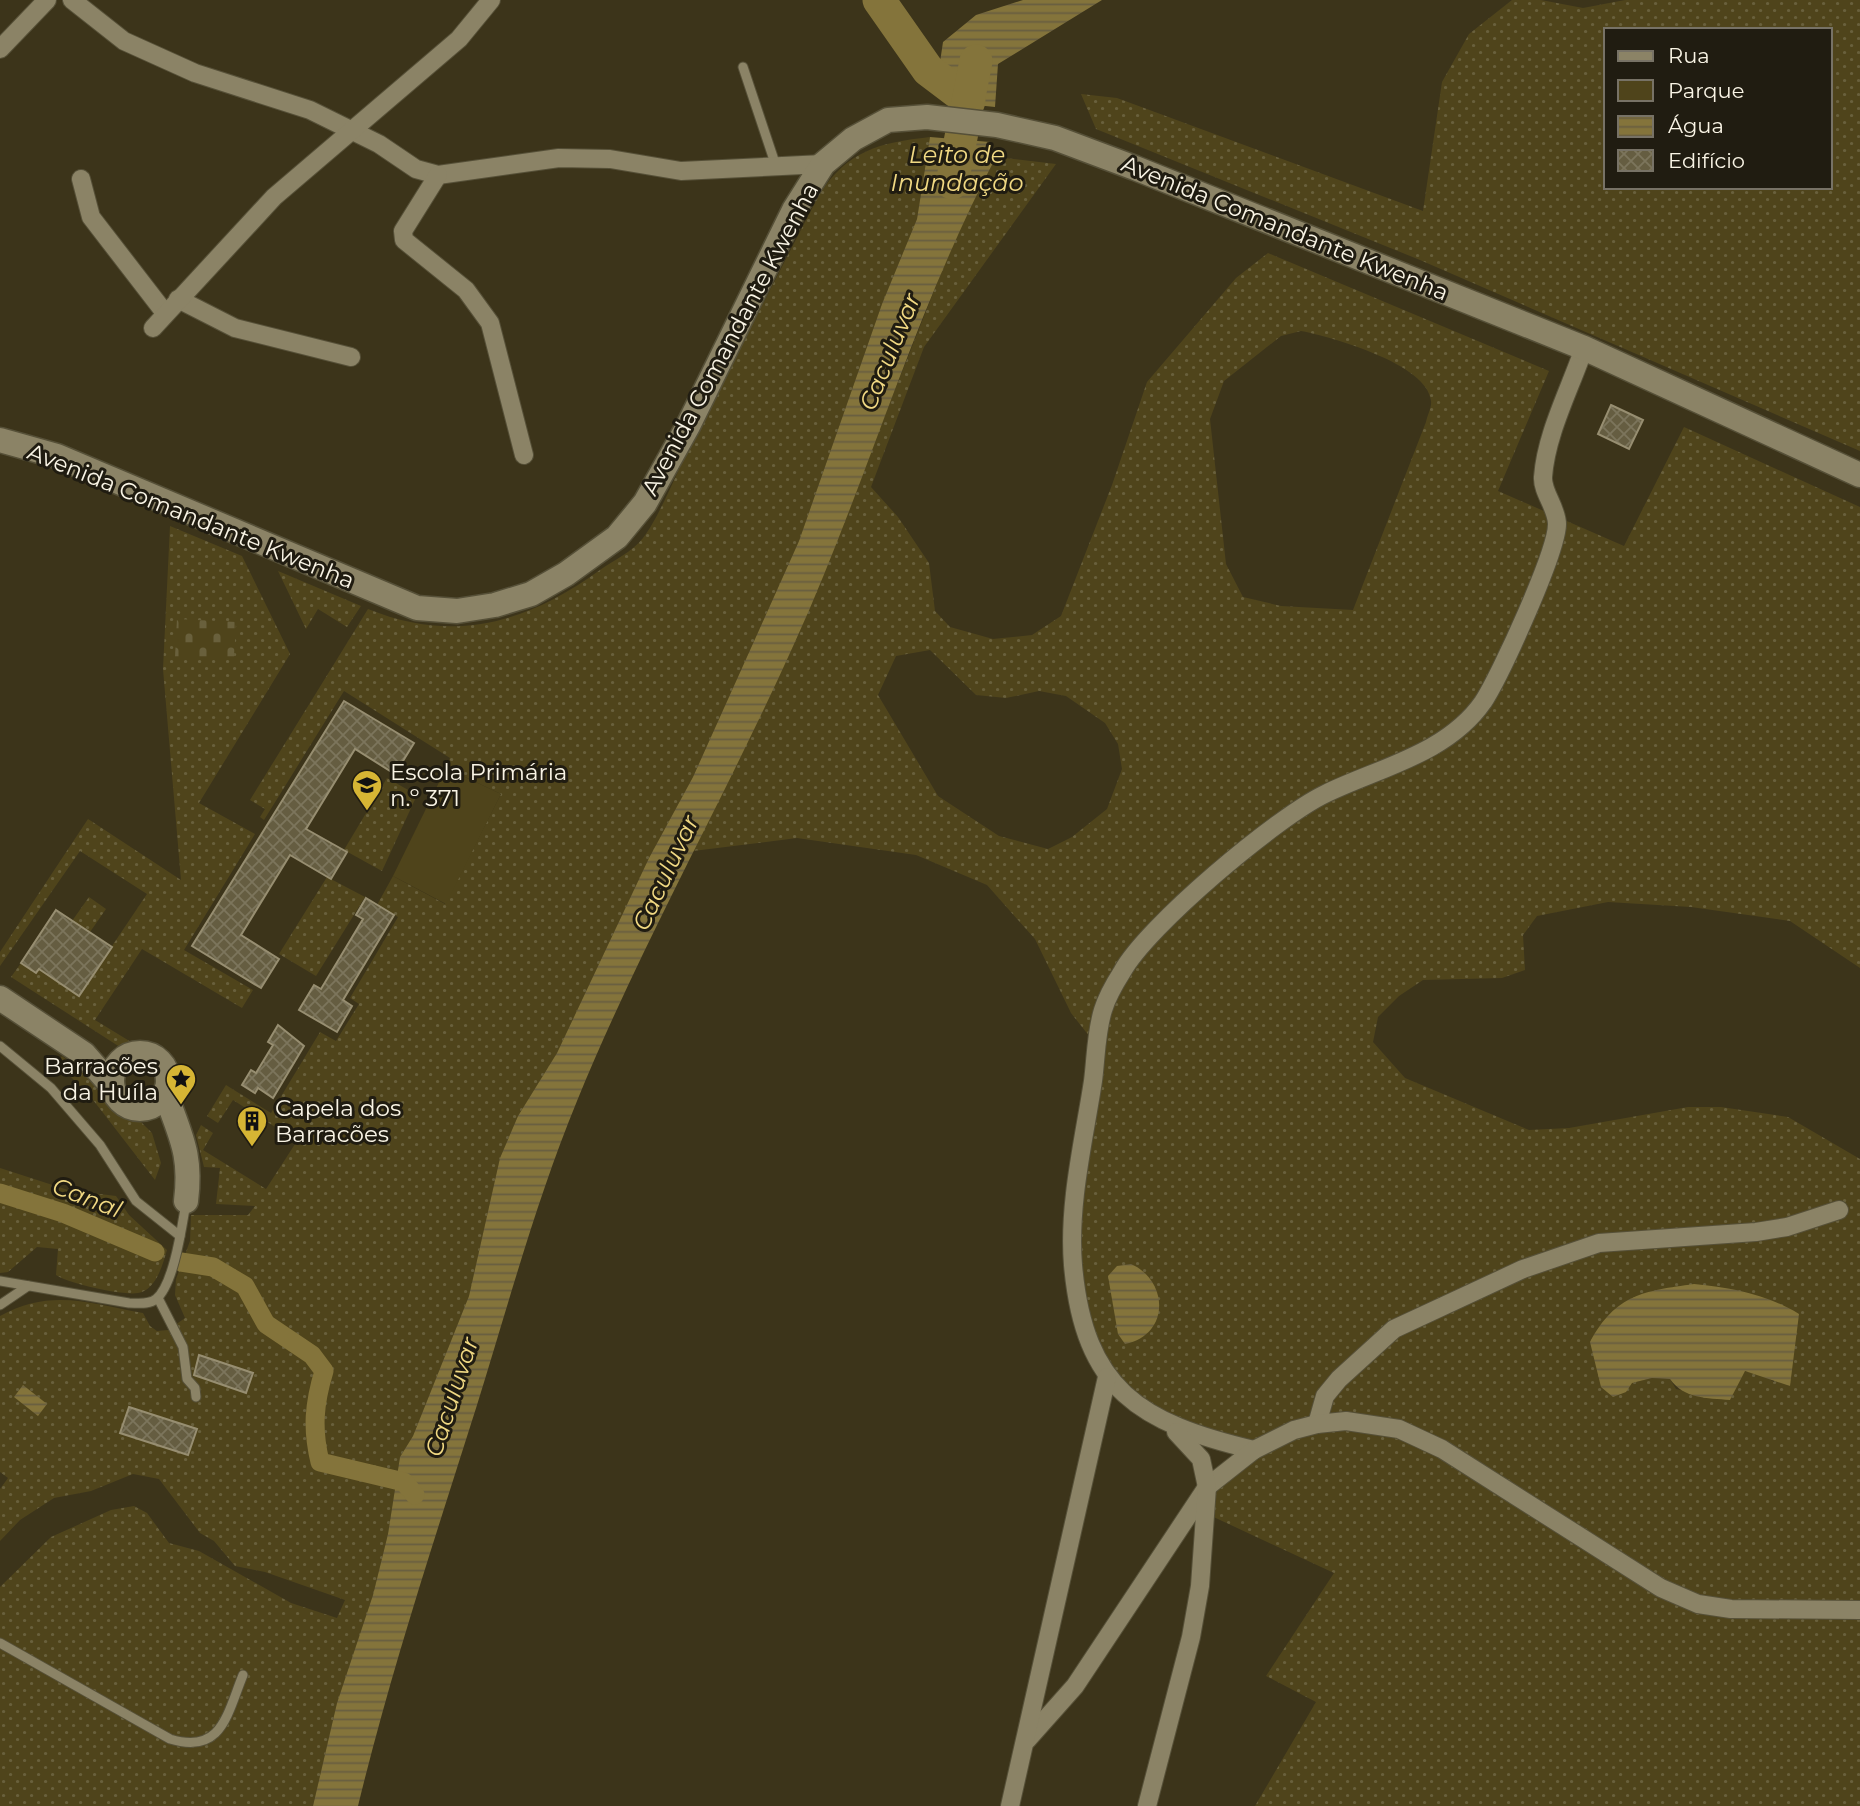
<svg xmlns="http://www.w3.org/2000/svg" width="1860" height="1806" font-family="Montserrat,sans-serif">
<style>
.green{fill:url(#green-dots);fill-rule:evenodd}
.cemetery{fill:url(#cemetery-stones)}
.pitch{fill:#4f441b}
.water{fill:url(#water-rules)}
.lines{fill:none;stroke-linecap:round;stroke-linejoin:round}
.canal{stroke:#84743b;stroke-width:19}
.river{stroke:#84743b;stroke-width:33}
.building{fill:url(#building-cross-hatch);stroke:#978e71;stroke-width:2}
.lane-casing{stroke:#565038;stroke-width:11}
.street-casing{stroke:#565038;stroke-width:20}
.secondary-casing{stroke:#565038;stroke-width:27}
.lane{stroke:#8b8366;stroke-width:9}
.street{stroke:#8b8366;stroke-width:18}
.secondary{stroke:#8b8366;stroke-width:24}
.labels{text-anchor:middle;stroke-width:6;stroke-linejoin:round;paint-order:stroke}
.street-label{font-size:23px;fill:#f9f4e5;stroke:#201c11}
.poi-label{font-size:23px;fill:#f9f4e5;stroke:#201c11;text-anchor:start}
.water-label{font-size:24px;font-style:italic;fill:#f1d983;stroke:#201c11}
</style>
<defs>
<pattern id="green-dots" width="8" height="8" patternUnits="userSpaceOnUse" patternTransform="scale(1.75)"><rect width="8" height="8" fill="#4f441b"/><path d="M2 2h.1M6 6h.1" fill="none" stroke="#69603c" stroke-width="1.8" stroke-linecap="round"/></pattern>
<pattern id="cemetery-stones" width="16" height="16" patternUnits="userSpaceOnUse" patternTransform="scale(1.75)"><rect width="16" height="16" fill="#4f441b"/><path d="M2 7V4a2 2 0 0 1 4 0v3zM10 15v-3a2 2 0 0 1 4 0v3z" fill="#69603c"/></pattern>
<pattern id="water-rules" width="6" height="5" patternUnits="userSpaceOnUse" patternTransform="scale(1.75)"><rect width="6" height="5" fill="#84743b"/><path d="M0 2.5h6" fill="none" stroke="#685e40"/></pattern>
<pattern id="building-cross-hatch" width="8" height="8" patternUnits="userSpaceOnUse" patternTransform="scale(1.75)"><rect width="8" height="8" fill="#655d41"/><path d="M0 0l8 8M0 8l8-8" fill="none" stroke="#7c755c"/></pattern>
</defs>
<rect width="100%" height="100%" fill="#3c341a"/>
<g class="green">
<path d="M 1512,0 L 1541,0 L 1583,8 L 1625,0 L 1860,0 L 1860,451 L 1420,260 L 1096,129 L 1081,94 L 1117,98 L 1423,211 L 1442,82 L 1469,34 ZM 1606,30 L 1830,30 L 1830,187 L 1606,187 Z"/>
<path d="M 930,137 L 917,219 L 882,304 L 799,541 L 693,777 L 649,858 L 557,1053 L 518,1116 L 500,1158 L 469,1296 L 413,1436 L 400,1457 L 388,1534 L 373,1595 L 337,1703 L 313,1806 L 0,1806 L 0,1587 L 51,1537 L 111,1510 L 134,1506 L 147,1513 L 169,1543 L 199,1551 L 291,1603 L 337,1618 L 345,1600 L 265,1572 L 235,1566 L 214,1541 L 200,1533 L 159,1479 L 133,1474 L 91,1491 L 54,1498 L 20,1520 L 0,1541 L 0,1489 L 8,1478 L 0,1472 L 0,1316 C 50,1288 90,1303 143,1313 L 150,1326 L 157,1331 L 168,1330 L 185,1318 L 175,1295 L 176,1279 L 190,1241 L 191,1215 L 248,1215 L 255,1206 L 216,1204 L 220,1168 L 204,1167 L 196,1135 L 201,1125 L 213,1133 L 203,1150 L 266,1189 L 297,1141 L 233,1100 L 218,1123 L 207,1116 L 226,1085 L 271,1113 L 320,1032 L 336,1041 L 359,1004 L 350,998 L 398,917 L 377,905 L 393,876 L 445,904 L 501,794 L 446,768 L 450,758 L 344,691 L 264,820 L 260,817 L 265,809 L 250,800 L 368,609 C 454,644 527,623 600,570 C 614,560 632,552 643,538 C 659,518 680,465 693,440 C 735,358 777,276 819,195 C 848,150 879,143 930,137 Z"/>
<path d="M 996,157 L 1056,164 L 924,347 L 871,487 L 898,517 L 929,563 L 935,611 L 950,627 L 993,639 L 1032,635 L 1061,616 L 1112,485 L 1147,382 L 1236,278 L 1268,253 L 1549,371 L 1498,491 L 1624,546 L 1684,427 L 1860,507 L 1860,968 L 1790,921 L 1691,907 L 1608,902 L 1537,916 L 1523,935 L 1525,970 L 1502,978 L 1423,980 L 1399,996 L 1378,1017 L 1373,1042 L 1405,1078 L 1529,1130 L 1569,1128 L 1688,1107 L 1721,1107 L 1788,1117 L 1860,1159 L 1860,1806 L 1255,1806 L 1316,1702 L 1266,1676 L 1334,1573 L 1205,1513 L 1207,1487 L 1253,1451 L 1194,1436 L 1108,1377 L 1072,1256 L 1097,1046 L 1071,1013 L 1035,939 L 987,885 L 916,855 L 797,838 L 693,851 L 797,638 L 960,225 ZM 1301,331 C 1332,337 1428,364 1431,401 C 1432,407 1427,416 1426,422 L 1353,610 L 1281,606 L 1243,597 L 1226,564 L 1210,419 L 1224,381 L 1281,336 ZM 930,650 L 976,695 L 1006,698 L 1039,691 L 1066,696 L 1105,723 L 1118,744 L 1122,769 L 1107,809 L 1072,837 L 1048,849 L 999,836 L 938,796 L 878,695 L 896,656 ZM 1799,1315 L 1774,1382 L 1763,1375 L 1744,1371 L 1730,1400 L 1676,1389 L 1670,1379 L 1652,1378 L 1632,1383 Z"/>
<polygon points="170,526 242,556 290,654 199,803 255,834 184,950 253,990 242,1008 142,949 95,1020 136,1045 123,1049 11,977 21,963 36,973 58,940 79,995 147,894 80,851 0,966 0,952 88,819 181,880 163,669"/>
<polygon points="278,571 361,606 347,627 318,609 306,629"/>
<polygon points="387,778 417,795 382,871 344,850"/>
<polygon points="327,877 365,897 316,976 279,954"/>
<polygon points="89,897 106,909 90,932 72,921"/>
<polygon points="62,1056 105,1088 117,1106 132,1113 152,1133 161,1163 155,1180 90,1096 57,1063"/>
<path d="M 0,1168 L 68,1190 L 116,1196 L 129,1215 L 167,1250 C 163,1264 157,1286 142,1292 C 129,1298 67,1283 56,1275 L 58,1249 L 37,1247 L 8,1272 L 0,1273 Z"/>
</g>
<polygon class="cemetery" points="177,619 236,622 234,659 175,657"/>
<polygon class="pitch" points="446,768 501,794 446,904 393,876"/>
<g class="water">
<polygon points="1023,0 1102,0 998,64 995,107 947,102 936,89 943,42 976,15"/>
<path d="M 930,137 L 990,142 L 996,157 C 914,312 867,483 795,642 C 726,796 641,944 577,1101 C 536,1201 509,1302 477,1405 C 435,1538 391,1670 358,1806 L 313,1806 L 337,1703 L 373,1595 L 388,1534 L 400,1457 L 413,1436 L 469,1296 L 500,1158 L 518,1116 L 557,1053 L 649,858 L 693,777 L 799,541 L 882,304 L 917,219 Z"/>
<path d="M 1131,1264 C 1169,1281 1170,1335 1125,1344 L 1118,1334 L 1108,1276 L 1117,1266 Z"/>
<path d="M 1694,1284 C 1733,1288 1766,1294 1799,1314 L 1790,1386 L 1745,1371 L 1730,1400 C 1707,1398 1684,1399 1670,1379 L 1652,1378 L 1632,1383 L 1626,1392 L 1613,1397 L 1601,1387 L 1590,1342 C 1616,1294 1644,1291 1694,1284 Z"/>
<polygon points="23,1385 47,1404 38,1416 14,1397"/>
</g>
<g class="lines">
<g class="canal">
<polyline points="0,1193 63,1213 155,1252"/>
<path d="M 181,1262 L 213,1267 L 245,1286 L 266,1324 L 312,1355 L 324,1371 C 314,1404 312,1429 320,1462 L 404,1482 L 415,1495"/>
</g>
<g class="river">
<polyline points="879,0 928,70 969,101"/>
<polyline points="952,183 976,61"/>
</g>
</g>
<g class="building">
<polygon points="1611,405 1643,420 1629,449 1598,434"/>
<polygon points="344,701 414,743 395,774 355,749 306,829 347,852 331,879 290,855 241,935 279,959 261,988 192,946"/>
<polygon points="366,898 394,915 343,1000 352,1006 337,1032 299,1010 314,985 321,989 363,919 356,915"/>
<polygon points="56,910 112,947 79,996 39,969 36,973 21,963"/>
<polygon points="278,1025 304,1046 273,1098 258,1088 255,1093 242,1085 251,1070 256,1073 273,1045 268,1042"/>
<polygon points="199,1355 253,1373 246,1393 194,1375"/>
<polygon points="129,1407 197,1429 188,1455 120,1433"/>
</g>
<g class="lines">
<g class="lane-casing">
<g id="lane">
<polyline points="743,67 776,166"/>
<polyline points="0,1046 51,1088 100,1145 136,1201 180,1236"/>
<path d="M 0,1281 L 129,1303 C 138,1303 149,1305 156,1299 C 174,1285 182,1225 186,1203"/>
<polyline points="158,1298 183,1347 187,1379 195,1388 196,1397"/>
<polyline points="0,1305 28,1286"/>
<path d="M 0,1643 L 170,1739 C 222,1755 227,1714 243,1675"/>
</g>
</g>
<g class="street-casing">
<g id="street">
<polyline points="72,0 124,41 195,73 310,110 379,144 416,169 438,175 559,158 610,159 681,171 823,164"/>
<polyline points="0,49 47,0"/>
<polyline points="438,175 403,231 404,240 466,290 490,323 524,455"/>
<polyline points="81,179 91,217 165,313"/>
<polyline points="178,299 235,328 351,357"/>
<polyline points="153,328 274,197 459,39 491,0"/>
<polyline points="1317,1424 1325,1396 1339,1379 1394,1329 1523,1269 1599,1243 1756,1232 1787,1227 1839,1210"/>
<path d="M 1254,1450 C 1140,1423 1084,1390 1073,1265 C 1068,1204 1084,1140 1093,1081 C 1096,1058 1096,1032 1103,1010 C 1107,997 1115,983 1122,972 C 1147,926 1277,817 1325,794 C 1378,768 1447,754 1483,702 C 1500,676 1557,552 1557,524 C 1557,508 1542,492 1543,477 C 1546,434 1570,389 1584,348"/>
<polyline points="1027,1740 1075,1686 1207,1487 1254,1450 1294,1430 1317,1424 1346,1421 1399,1429 1442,1449 1661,1588 1698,1604 1731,1609 1860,1610"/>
<polyline points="1010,1806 1107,1377"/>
<polyline points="1147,1806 1191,1637 1200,1586 1207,1487 1201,1459 1176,1432"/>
</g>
</g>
<g class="secondary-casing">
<g id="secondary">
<polyline points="0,440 57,456 417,608 457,611 495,605 531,594 566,574 617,537 645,503 688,426 794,210 823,164 853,139 888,120 927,117 997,125 1055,138 1135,168 1584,348 1860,475"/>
<polyline points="0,998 84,1054 112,1086"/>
<circle cx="140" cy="1081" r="28"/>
<path d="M 165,1092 C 180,1136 192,1153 186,1201"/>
</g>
</g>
<use href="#lane" class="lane"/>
<use href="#street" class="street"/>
<use href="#secondary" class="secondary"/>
</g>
<defs>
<g id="school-pin" transform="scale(1.575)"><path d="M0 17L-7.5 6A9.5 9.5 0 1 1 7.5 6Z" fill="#d6b534" stroke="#201c11"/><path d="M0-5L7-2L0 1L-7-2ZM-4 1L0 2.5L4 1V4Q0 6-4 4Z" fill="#111"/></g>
<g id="sight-pin" transform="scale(1.575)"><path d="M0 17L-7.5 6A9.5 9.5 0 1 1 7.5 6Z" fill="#d6b534" stroke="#201c11"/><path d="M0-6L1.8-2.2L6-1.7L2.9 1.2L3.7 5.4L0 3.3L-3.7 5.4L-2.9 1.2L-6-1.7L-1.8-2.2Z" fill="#111"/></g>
<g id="building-pin" transform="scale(1.575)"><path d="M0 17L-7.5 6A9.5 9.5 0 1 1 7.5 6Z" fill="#d6b534" stroke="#201c11"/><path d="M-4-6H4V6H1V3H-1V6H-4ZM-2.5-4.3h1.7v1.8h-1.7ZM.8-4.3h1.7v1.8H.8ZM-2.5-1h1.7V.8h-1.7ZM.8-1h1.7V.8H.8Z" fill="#111"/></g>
</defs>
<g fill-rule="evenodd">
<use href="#school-pin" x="367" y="785"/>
<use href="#sight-pin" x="181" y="1079"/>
<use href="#building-pin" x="252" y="1121"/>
</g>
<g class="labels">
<g class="street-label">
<text transform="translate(1285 228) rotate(22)" y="8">Avenida Comandante Kwenha</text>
<text transform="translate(730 339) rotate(-62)" y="8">Avenida Comandante Kwenha</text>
<text transform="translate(191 516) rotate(22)" y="8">Avenida Comandante Kwenha</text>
</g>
<g class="poi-label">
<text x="390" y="780">Escola Primária<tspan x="390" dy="26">n.º 371</tspan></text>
<text x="158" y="1074" text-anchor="end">Barracões<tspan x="158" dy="26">da Huíla</tspan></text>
<text x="275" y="1116">Capela dos<tspan x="275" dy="26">Barracões</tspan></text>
</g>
<g class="water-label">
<text x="957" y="163">Leito de<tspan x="957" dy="28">Inundação</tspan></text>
<text transform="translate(890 352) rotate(-68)" y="8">Caculuvar</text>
<text transform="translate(666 873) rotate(-65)" y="8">Caculuvar</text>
<text transform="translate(87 1198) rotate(21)" y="8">Canal</text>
<text transform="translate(452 1397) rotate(-72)" y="8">Caculuvar</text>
</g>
</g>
<rect x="1604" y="28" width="228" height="161" fill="#201c11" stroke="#777266" stroke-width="2"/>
<rect x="1618" y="51" width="35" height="10" fill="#8b8366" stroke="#777266" stroke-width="2"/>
<text x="1668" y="63" font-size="21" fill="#f9f4e5">Rua</text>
<rect x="1618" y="80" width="35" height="21" fill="#4f441b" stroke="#777266" stroke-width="2"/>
<text x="1668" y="98" font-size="21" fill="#f9f4e5">Parque</text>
<rect x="1618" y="116" width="35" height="21" fill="url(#water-rules)" stroke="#777266" stroke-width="2"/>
<text x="1668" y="133" font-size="21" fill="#f9f4e5">Água</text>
<rect x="1618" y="150" width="35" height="21" fill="url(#building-cross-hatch)" stroke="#777266" stroke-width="2"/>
<text x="1668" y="168" font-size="21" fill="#f9f4e5">Edifício</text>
</svg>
